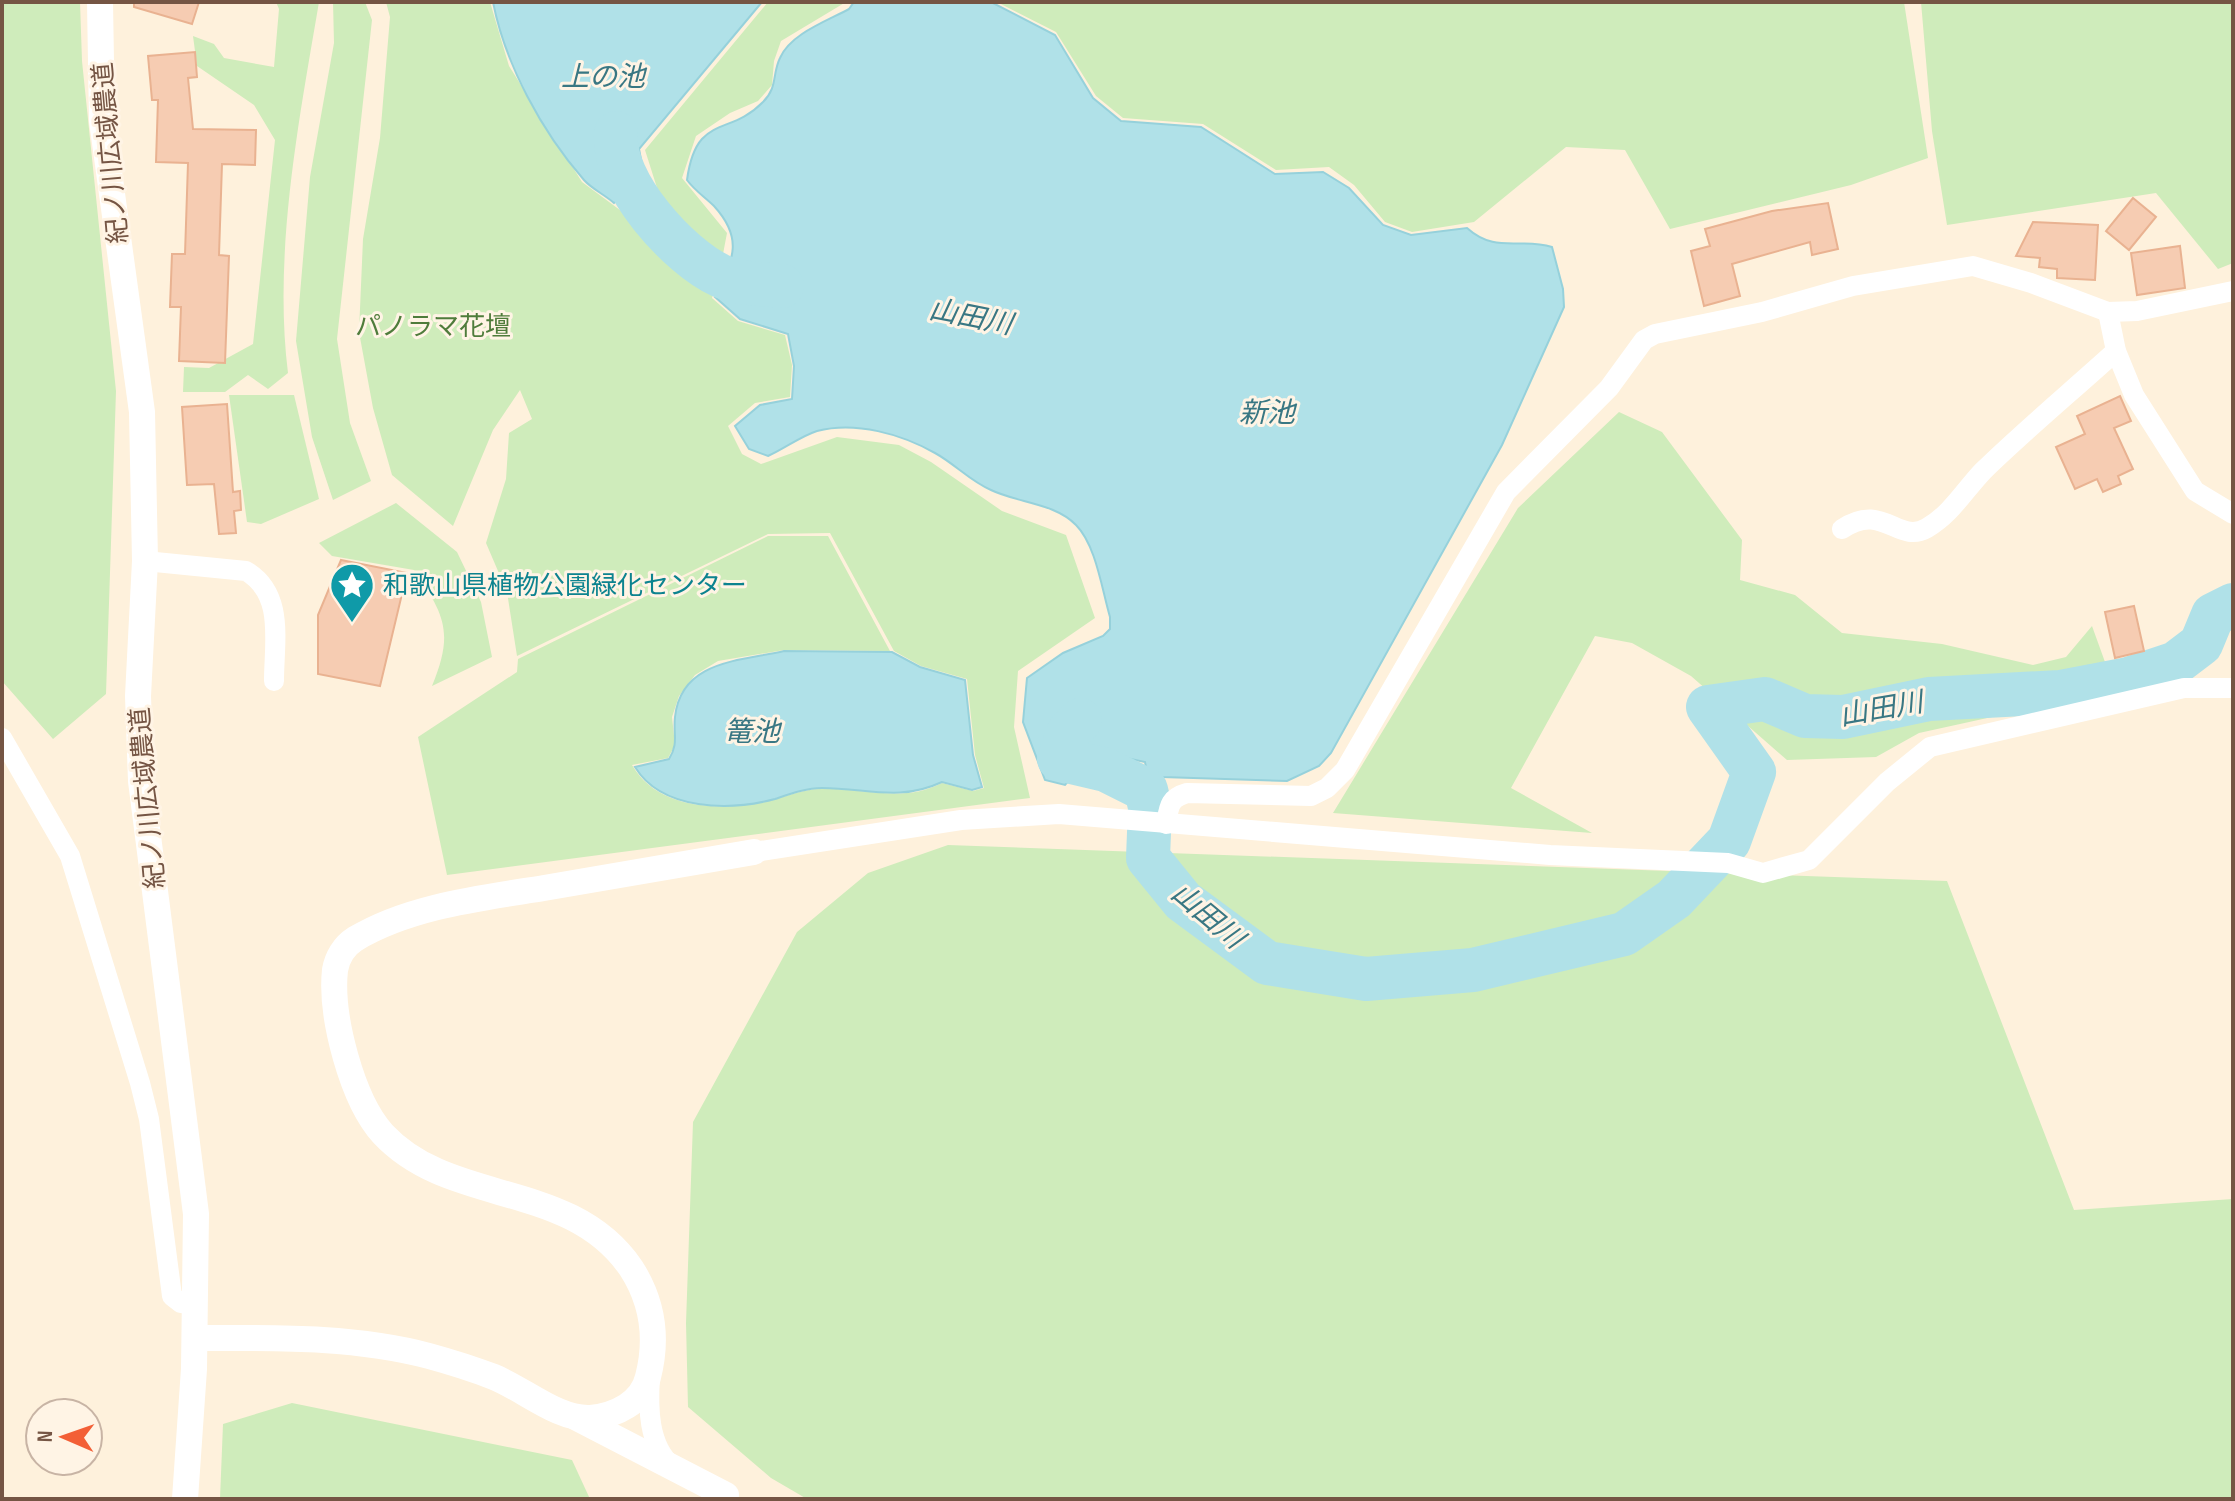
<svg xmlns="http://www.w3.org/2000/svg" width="2235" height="1501" font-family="'Sofia Sans Condensed','Noto Sans JP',sans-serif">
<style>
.green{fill:#cfecbb}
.water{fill:#b0e1e8;stroke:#96d1db;stroke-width:2}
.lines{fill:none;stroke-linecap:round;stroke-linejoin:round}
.river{stroke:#b0e1e8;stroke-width:44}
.building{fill:#f6ccb2;stroke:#e9b291;stroke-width:2}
.minor{stroke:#fff;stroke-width:20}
.tertiary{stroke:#fff;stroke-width:26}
.labels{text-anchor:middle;stroke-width:6;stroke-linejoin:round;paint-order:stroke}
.street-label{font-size:26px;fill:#755544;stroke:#fff4e5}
.park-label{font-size:26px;fill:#4f7c3b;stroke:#fff4e5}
.culture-label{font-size:26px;fill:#0d838f;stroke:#fff4e5;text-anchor:start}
.water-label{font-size:28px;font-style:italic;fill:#397783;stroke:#fff4e5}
</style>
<rect width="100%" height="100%" fill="#fef1dc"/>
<g class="green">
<polygon points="2,2 80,2 82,61 116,391 106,694 53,739 2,681"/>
<path d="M 276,2 L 319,2 C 299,120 273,253 288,373 L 268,389 L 248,375 L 225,392 L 183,392 L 184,367 L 209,368 L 253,344 L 275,140 L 254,105 L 197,66 L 193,36 L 214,44 L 224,58 L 274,67 L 279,9 Z"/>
<polygon points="333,2 365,2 372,20 337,339 350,423 371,481 333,500 312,437 296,341 310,177 334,43"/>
<path d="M 386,2 L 490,2 L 509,66 L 582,182 L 716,281 L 712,298 L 738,321 L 785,335 L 792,365 L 790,397 L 755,403 L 728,426 L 742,454 L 761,464 L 837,437 L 899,445 L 931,462 L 1002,511 L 1066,535 L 1095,618 L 1018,671 L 1014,727 L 1030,798 L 447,875 L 418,737 L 517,672 L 518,659 L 768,536 L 828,536 L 890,651 L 784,650 L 718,661 L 695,675 L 679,696 L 672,717 L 675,745 L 668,758 L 632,765 C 659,812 725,811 772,800 C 788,796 804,789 820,789 C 864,787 901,804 942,783 L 973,791 L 984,788 L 975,755 L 967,679 L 921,666 L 894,651 L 830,533 L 768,534 L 517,656 L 507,592 L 486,543 L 506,479 L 509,433 L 532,419 L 520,390 L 493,430 L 453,526 L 392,475 L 373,408 L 359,332 L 363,239 L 380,138 L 390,17 Z"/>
<polygon points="768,2 846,2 781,41 774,61 772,85 758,101 730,113 696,136 682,178 727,233 723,254 717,263 690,245 658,191 645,150"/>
<polygon points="997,2 1904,2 1928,158 1851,185 1670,229 1625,150 1566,147 1474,222 1412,232 1385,222 1354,185 1329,167 1276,170 1203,124 1123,118 1096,96 1056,32"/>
<polygon points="1921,2 2233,2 2233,263 2218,269 2156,193 1947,225 1932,131"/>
<polygon points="229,395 294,395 319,499 261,524 247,522"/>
<polygon points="1619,412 1662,432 1742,540 1740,580 1795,595 1842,633 1942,644 2033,665 2066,657 2092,626 2105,662 2130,665 2133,686 1919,733 1876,757 1787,760 1691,676 1632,643 1595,636 1511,788 1592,833 1333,813 1518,508"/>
<path d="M 396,503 L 457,552 L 481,602 L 492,657 L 432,686 C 454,633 445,615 414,570 L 332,556 L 319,543 Z"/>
<polygon points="948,845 1947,881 2074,1210 2233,1199 2233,1499 807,1499 771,1478 688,1407 686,1323 693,1122 797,932 868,873"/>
<polygon points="292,1403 572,1460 590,1499 220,1499 223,1424"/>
</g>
<g class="water">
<path d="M 493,2 L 762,2 L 639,149 L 645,180 L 614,203 C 605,195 592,189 584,180 C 542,132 505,64 493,2 Z"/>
<path d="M 854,2 L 991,2 L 1055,35 L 1093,98 L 1121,121 L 1201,127 L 1275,174 L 1323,172 L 1349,188 L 1383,225 L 1411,235 L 1467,228 C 1496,254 1519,237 1552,247 L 1563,289 L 1564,307 L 1502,445 L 1331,753 L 1319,766 L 1287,781 L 1162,777 L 1147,772 L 1145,762 L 1081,748 L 1074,752 L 1071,778 L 1065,785 L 1045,780 L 1023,722 L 1027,678 L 1063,653 L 1103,636 L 1110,629 L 1110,617 C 1102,590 1096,545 1076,525 C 1055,503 1018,503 991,490 C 970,481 955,464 935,453 C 901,434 856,421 817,431 C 801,436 784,449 768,456 L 749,449 L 735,426 L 760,405 L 792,399 L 794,366 L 788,334 L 740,319 L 715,297 C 732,261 745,240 714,206 C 705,197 695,191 687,180 C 696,113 729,137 763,102 C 778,87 772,74 780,58 C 790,34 827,21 849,9 Z"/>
<path d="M 784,651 L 892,652 L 920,667 L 965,680 L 973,755 L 982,787 L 972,790 L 942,782 C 899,802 867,788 822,788 C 806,788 790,794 775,799 C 730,811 662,811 635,767 L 669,759 C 679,743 673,735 675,717 C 681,660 741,661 784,651 Z"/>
</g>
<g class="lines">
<g class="river">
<path d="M 616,133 C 611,182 679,257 721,276 C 738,284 764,284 782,286"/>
<polyline points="1080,720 1068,733 1059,759 1106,770 1146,790 1150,807 1148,858 1183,901 1267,963 1366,979 1473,970 1624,934 1674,899 1729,841 1754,772 1708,707 1765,699 1805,716 1843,717 1929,699 2060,692 2128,679 2176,663 2201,644 2213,615 2233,605"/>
</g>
</g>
<g class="building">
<polygon points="134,2 199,2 192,24 134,7"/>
<polygon points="195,52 197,77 188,78 193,129 256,130 255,165 222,164 219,255 229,256 225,363 179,361 181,307 170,307 172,254 185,254 188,163 156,162 158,100 152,100 148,56"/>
<polygon points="2133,198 2156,217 2129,250 2106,231"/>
<polygon points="1828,203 1838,249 1812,255 1810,242 1732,264 1740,296 1704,306 1691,251 1710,246 1705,229 1772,211"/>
<polygon points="2033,222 2098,225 2095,280 2057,278 2057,269 2039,267 2040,258 2016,256"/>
<polygon points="2180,246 2185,288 2137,295 2131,253"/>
<polygon points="2120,396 2131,421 2114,428 2133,469 2118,476 2121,484 2103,492 2097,479 2075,489 2056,447 2085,434 2077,416"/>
<polygon points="227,404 233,492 240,491 241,510 234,511 236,533 219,534 214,484 187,485 182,407"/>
<polygon points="341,560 407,573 380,686 318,674 318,615"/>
<polygon points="2134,606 2144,651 2115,658 2105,612"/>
</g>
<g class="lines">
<g class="minor">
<polyline points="2108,312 2116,351 2134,395 2195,491 2233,514"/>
<path d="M 1842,529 C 1883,501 1898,545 1927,528 C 1951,514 1964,491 1983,471 C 2025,430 2072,391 2116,351"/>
<path d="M 145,561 L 246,571 C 285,594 274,642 274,681"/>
<polyline points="2,738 70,856 140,1083 149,1119 172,1296 181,1303 197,1306"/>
<path d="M 1166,824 C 1169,807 1169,798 1187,793 L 1311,796 L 1327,788 L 1345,770 L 1506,492 L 1609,388 L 1644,340 L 1655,334 L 1762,312 L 1853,286 L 1973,266 L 2031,283 L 2108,312 L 2137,311 L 2233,291"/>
<polyline points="754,852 961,820 1059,814 1550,855 1728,863 1763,873 1809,860 1887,782 1930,747 2184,688 2233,688"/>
<path d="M 650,1377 C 648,1407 648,1445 672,1466"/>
</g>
<g class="tertiary">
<polyline points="100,2 102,121 142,412 145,561 138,696 141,781 196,1214 194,1369 185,1499"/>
<path d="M 196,1338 C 274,1338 353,1336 429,1356 C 451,1362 473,1369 494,1377 C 524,1389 558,1420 591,1418 C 616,1415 642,1403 648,1377 C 658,1338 653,1302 631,1268 C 570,1179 451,1207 383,1134 C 352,1100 330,1016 335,970 C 337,958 344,946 355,939 C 410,906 482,898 544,888 C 614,876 684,864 754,852"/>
<polyline points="577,1418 726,1495"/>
</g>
</g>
<defs>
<g id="sight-pin" transform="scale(2.3)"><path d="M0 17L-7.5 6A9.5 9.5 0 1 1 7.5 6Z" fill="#0f9aa8" stroke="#fff4e5"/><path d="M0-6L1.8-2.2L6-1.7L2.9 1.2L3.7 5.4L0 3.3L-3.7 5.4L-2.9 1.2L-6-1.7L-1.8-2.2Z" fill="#fff"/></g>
</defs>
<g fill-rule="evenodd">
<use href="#sight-pin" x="352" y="585"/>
</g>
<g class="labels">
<g class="street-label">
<text transform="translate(110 153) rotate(-95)" y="9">紀ノ川広域農道</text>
<text transform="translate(147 798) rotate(-95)" y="9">紀ノ川広域農道</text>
</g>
<g class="park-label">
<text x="433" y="335">パノラマ花壇</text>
</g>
<g class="culture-label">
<text x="383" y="594">和歌山県植物公園緑化センター</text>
</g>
<g class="water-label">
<text x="603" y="86">上の池</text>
<text transform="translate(971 316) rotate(11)" y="10">山田川</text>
<text x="1267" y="422">新池</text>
<text transform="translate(1881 708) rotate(-10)" y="10">山田川</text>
<text x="752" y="741">篭池</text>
<text transform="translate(1208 915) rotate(40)" y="10">山田川</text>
</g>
</g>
<rect width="2235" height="1501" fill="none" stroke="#755544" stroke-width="8"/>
<g transform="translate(64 1437) rotate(272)"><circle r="38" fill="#fff4e5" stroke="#c8b4a5" stroke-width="2"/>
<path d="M0-6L14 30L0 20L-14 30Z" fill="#f35f36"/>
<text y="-12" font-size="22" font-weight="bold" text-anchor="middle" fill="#755544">N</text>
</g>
</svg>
